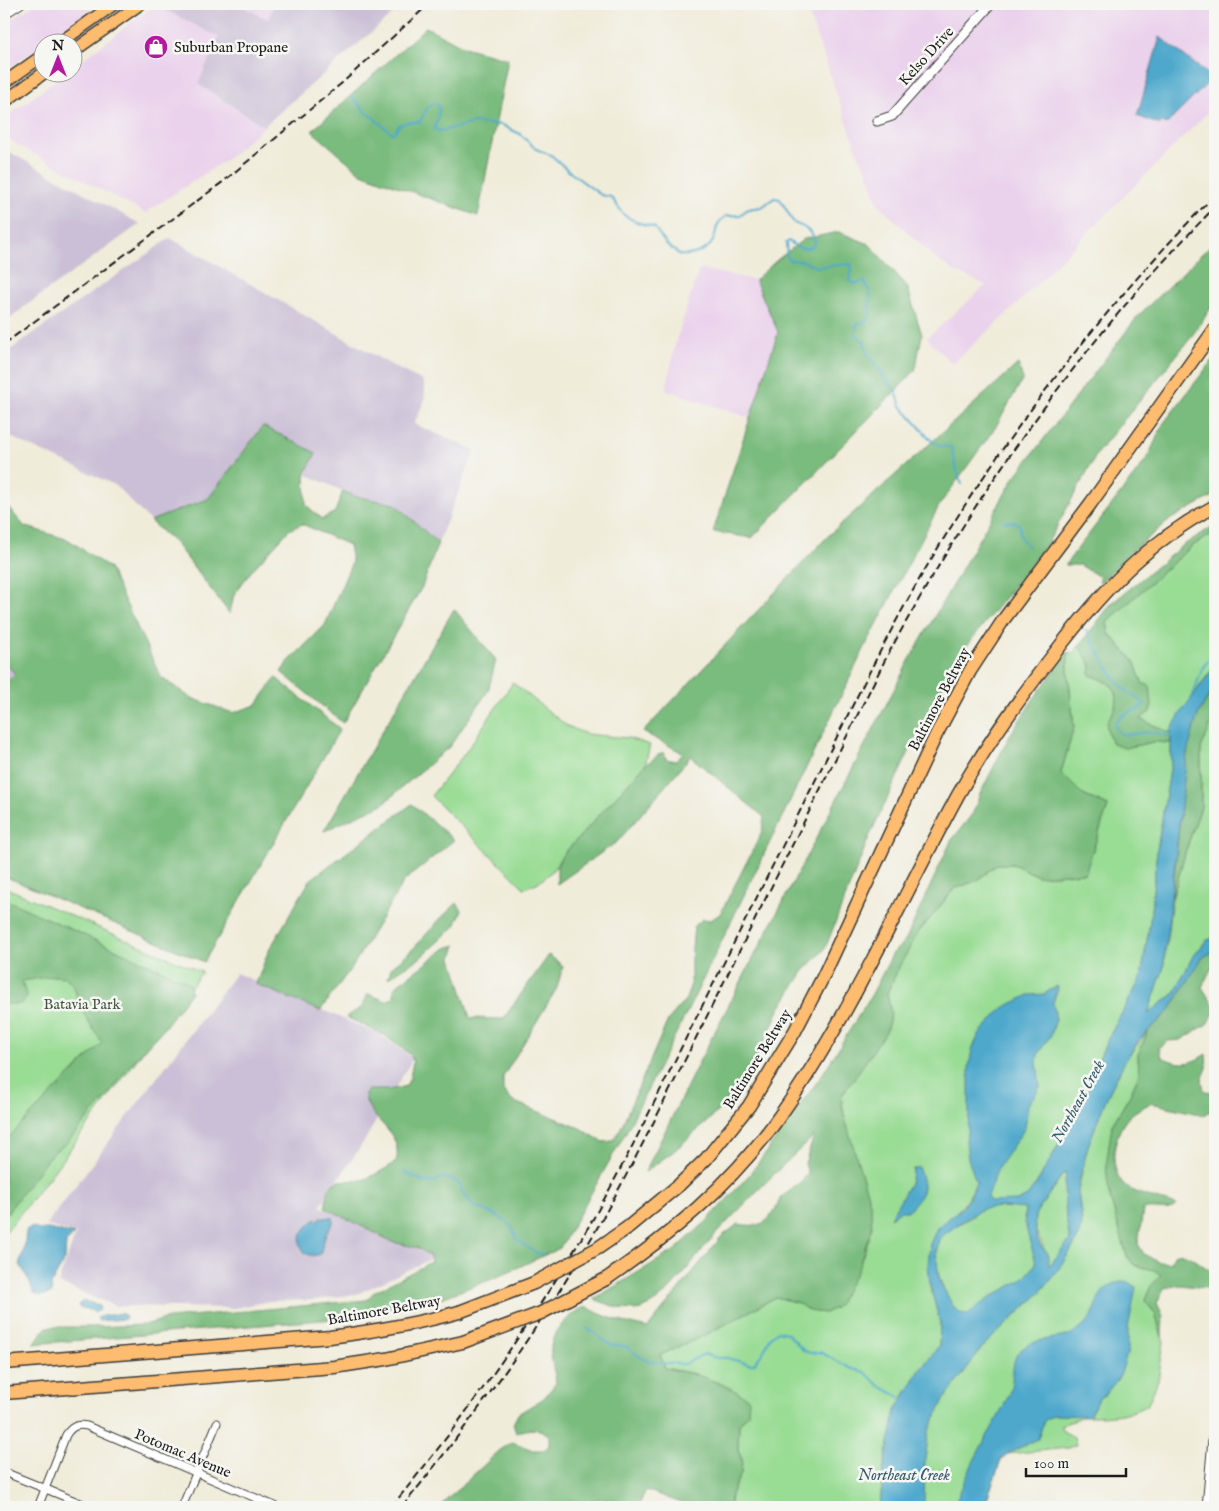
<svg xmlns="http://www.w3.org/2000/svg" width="1219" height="1511" font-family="'IM FELL English',serif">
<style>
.built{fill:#ead1ec}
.industrial{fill:#cabfd6}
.green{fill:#99dc94;stroke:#5a7c58;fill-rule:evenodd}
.forest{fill:#7abc7e;stroke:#4b6c4d}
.water{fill:#4ea8cc;stroke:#356274;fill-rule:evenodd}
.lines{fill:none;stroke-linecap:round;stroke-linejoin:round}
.stream{stroke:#4ea8cc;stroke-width:2}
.minor-casing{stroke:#3c3b38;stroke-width:9}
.tertiary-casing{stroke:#3c3b38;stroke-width:11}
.trunk-casing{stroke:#3c3b38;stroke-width:14}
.motorway-casing{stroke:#3c3b38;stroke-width:15}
.minor{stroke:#fff;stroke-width:7}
.tertiary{stroke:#fff;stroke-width:9}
.trunk{stroke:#fdbc70;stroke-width:11}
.motorway{stroke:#fdbc70;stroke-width:12}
.rail{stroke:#1c1c1c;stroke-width:2;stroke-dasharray:8 4;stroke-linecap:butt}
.motorway-bridge-casing{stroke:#3c3b38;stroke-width:15;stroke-linecap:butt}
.motorway-bridge{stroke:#fdbc70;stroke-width:12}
.labels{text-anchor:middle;stroke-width:5;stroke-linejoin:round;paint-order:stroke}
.poi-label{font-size:15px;fill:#1c1c1c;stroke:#f6f6f2;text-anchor:start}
.street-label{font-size:15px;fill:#1c1c1c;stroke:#f6f6f2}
.park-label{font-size:15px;fill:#425640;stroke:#f6f6f2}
.water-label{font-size:16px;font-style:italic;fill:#325b6b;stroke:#f6f6f2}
</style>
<rect width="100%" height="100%" fill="#f6f6f2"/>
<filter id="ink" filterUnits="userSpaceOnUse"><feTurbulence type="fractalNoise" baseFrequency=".02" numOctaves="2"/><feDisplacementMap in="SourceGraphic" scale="10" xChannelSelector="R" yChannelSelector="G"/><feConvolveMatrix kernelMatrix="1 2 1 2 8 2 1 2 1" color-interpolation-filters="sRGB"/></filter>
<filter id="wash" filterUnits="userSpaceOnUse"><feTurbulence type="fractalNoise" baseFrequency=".0096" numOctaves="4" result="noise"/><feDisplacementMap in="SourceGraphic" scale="20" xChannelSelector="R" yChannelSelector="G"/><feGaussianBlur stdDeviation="1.12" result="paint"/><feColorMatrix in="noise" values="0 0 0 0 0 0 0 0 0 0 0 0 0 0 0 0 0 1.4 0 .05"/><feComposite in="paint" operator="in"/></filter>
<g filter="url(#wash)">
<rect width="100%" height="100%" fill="#f0ecda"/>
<g class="built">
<polygon points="35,4 98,4 63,30 46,42 42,42 42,45 4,72 4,24"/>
<polygon points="237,4 274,4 269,19"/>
<polygon points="805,4 1215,4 1215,105 1010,311 952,364 927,338 986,285 956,272 936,259 878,204 866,168 859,156"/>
<polygon points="155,5 220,37 198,84 264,126 230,157 145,213 19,146 4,135 4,119 65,73 72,72 73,67"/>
<polygon points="699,269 755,280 778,332 750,418 666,390 675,345"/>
</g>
<g class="industrial">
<polygon points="156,4 237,4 268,19 274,4 404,4 264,126 198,84 219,37 155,5"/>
<polygon points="4,149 140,224 24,307 4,324"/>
<polygon points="170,238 400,370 423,381 425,391 424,402 414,424 475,450 438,543 395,504 354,496 305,474 263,426 208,499 150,521 115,485 4,434 4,354"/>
<polygon points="4,661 15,674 4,685"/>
<polygon points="236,973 379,1034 413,1058 365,1140 320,1206 435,1257 357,1294 314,1300 269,1301 235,1308 115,1306 58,1283 76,1234 46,1225"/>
</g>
<g class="green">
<polygon points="1215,532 1215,666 1202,682 1171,730 1171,733 1140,719 1142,683 1134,661 1109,633 1107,622 1192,546"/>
<path d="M 1079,646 L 1091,665 L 1090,675 C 1118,684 1124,694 1108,721 L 1125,748 L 1153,742 L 1171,743 L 1171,763 L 1157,850 L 1150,921 L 1141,978 L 1110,1035 L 1049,1164 L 1027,1197 L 1024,1219 L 1036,1263 L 1036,1274 L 954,1335 L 960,1313 C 944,1299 928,1258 941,1238 C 946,1230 965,1221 973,1216 L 976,1181 C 968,1205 956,1212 937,1228 L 930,1285 L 940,1323 L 939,1346 L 920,1370 L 896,1410 L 883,1472 L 880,1507 L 730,1507 L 731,1494 L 741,1473 L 742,1459 L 738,1451 L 739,1424 L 748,1414 L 696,1374 L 665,1368 L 660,1355 L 702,1337 L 776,1297 L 798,1303 L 809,1311 L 825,1313 L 858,1269 L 869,1238 L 841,1097 L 859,1070 L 891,1014 L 887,993 L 900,965 L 918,933 L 954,889 L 978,880 L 997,864 L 1013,864 L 1038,876 L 1085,873 L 1108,806 L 1083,795 L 1061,773 L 1074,727 L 1068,671 L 1068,652 L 1073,653 ZM 1055,987 L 1058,989 L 1053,1002 L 1044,994 ZM 913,1169 L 915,1203 L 897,1212 L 895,1210 L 910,1183 Z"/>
<path d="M 512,682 L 567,726 L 586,734 L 628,738 L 650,745 L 645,765 L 561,857 C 554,873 541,883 524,888 L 431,796 L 465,753 L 512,684 Z"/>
<polygon points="1215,716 1215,937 1206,941 1192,958 1175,993 1147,1015 1163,970 1172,899 1186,850 1201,807 1201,748"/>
<polygon points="4,887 202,972 48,1179 4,1234"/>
<path d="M 1148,1031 L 1138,1055 L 1139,1074 L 1129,1097 L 1112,1125 L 1109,1194 L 1127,1256 L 1134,1265 L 1154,1270 L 1162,1275 L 1151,1286 L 1145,1300 L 1155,1314 L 1164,1342 L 1158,1381 L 1147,1406 C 1128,1415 1110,1416 1089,1416 L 1100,1397 L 1095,1391 L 1085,1415 L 1062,1425 L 1063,1431 L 1074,1437 L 1076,1445 L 1068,1448 L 1007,1454 L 1001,1461 L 984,1507 L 908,1507 L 929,1410 L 984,1345 L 1038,1295 L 1058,1270 L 1075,1244 L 1082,1220 L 1078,1191 L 1088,1146 L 1106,1099 L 1126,1059 Z"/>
<path d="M 1067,1173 L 1066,1218 L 1070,1240 L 1049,1267 C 1048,1262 1047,1256 1045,1251 C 1040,1238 1031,1228 1036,1213 L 1063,1174 Z"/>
</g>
<g class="forest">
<polygon points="426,27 464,47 508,59 478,216 361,173 312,131"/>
<polygon points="839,232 869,244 907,286 922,335 915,371 752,538 713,532 778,332 755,280 777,260 804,239"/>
<polygon points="1215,241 1215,302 1189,340 1098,452 1046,546 961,653 925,718 869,837 825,949 803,972 779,1010 765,1041 735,1093 711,1118 674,1151 645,1172 700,1060 909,661 1014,478 1138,316"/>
<polygon points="1215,357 1215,495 1171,519 1130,553 1100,583 1100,577 1080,565 1065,565 1147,459 1163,424"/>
<path d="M 1018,364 L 1023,379 L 995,428 L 940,504 L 864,649 L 689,1008 L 626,1132 L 560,1248 L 495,1278 L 436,1300 L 358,1317 L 33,1344 L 47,1327 L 91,1327 L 144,1325 L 169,1318 L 366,1300 L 374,1292 L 431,1262 L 430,1256 L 418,1248 L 393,1242 L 326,1208 C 325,1202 327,1198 328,1193 C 333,1174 351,1184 365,1179 C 375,1175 387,1168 396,1162 C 405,1130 365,1120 365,1093 L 368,1090 L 389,1090 L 406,1086 L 410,1078 L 413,1061 L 411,1055 L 384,1035 L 346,1017 L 362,1007 L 368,994 L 386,1001 L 394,997 L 394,990 L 397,985 L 446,948 L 456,945 L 452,958 L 470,1018 L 503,1019 L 549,955 L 563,966 L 557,988 L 503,1077 L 503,1090 L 512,1101 L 580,1128 L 603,1142 L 612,1141 L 619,1132 L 668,1020 L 686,999 L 691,984 L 691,960 L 694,926 L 703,919 L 711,920 L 720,914 L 762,832 L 764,817 L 690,756 L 685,763 L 618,841 L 557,884 L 557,867 L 561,857 L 645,765 L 661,753 L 664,753 L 666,759 L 676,761 L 683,753 L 643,732 L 830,534 Z"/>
<polygon points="263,426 316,453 305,474 306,505 322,519 335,512 343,491 354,496 395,504 438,543 422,587 343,723 281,672 289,661 325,625 352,562 349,545 302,524 289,530 254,568 234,594 230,614 176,544 150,521 208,499"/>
<polygon points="4,502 24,526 69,540 109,568 161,677 191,698 233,713 256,705 276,678 340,729 204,962 4,876 4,685 15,674 4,661"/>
<path d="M 1215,525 L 1215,532 L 1192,546 L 1107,622 L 1109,634 L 1134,661 L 1142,683 L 1150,686 L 1152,704 L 1150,712 L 1140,719 L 1171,733 L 1171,743 L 1153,742 L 1125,748 L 1111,742 C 1109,735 1106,729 1107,722 C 1109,717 1113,713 1115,708 C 1122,687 1106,680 1090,675 L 1091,665 L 1079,646 L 1111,604 L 1182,546 Z"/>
<polygon points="454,609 496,660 488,691 450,746 383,804 324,831"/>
<path d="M 1068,652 L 1068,671 L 1074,727 L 1061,773 L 1083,795 L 1108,806 L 1085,873 L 1038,876 L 1013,864 L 997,864 L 978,880 L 954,889 L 918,933 L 900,965 L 887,993 L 891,1014 L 886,1032 L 841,1097 L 843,1112 L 871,1206 L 872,1227 L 858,1269 L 851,1281 L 839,1304 L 835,1308 L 825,1313 L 809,1311 L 798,1303 L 776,1297 L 702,1337 L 660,1355 L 665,1368 C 697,1374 721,1381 749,1399 L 748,1414 L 739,1424 L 738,1451 L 742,1459 L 741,1474 L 731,1494 L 730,1507 L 683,1507 L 684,1504 L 646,1490 L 638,1507 L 625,1507 L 599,1498 L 595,1507 L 439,1507 L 499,1451 L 512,1442 L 533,1450 L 544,1450 L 549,1446 L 549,1436 C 540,1426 527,1429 516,1433 L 513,1424 L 518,1414 L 544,1398 L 556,1383 C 555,1373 550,1358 551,1348 C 552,1329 571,1315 585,1306 C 605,1318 625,1323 648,1328 L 721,1237 L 738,1224 C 765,1229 771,1220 781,1197 C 787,1194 805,1179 808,1174 L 805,1163 L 814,1136 C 779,1168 746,1202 714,1236 C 695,1256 668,1301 641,1309 C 626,1313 608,1304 594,1299 L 675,1250 L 707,1221 L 751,1173 L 822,1075 L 872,994 L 893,953 L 905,941 L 951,841 L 973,813 L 980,794 L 1010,735 L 1035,697 Z"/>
<path d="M 1215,691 L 1215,716 L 1201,748 L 1201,807 L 1186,850 L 1172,899 C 1175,872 1177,845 1180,818 C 1183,780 1185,717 1215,691 Z"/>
<polygon points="412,804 454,840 404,881 354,964 320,1011 256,984 268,952 310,880"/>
<polygon points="4,899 184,980 190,985 191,992 164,1028 129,1066 109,1094 67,1143 52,1153 4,1217 4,1142 102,1043 79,1006 74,986 65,977 54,976 22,981 27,998 20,1004 4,1004"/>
<polygon points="457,903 462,910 455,926 420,958 388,978 391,968 414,948 441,918"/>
<path d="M 1215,950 L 1215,964 L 1213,965 L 1202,987 L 1215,1008 L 1215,1012 L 1207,1024 L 1181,1040 L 1168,1041 L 1159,1048 L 1162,1057 C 1181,1066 1189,1065 1206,1054 L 1207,1068 L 1202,1080 L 1204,1091 L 1215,1092 L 1215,1109 L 1203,1115 L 1151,1103 C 1142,1108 1134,1111 1128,1118 C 1113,1134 1107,1171 1126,1186 C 1135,1194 1164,1201 1177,1205 C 1168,1214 1154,1206 1143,1210 L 1138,1244 L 1144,1254 L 1158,1262 L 1171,1263 L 1174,1255 L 1179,1253 L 1191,1257 L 1215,1274 L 1215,1289 L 1180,1285 L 1164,1288 L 1157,1303 L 1163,1316 L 1162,1337 L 1155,1314 L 1145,1300 L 1151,1286 L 1161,1275 L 1154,1270 L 1134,1265 L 1127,1256 L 1109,1194 L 1106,1166 L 1112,1125 L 1129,1097 L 1139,1074 L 1138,1055 L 1148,1031 L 1169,1011 L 1202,958 Z"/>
</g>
<g class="water">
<polygon points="1160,37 1213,78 1168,123 1158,124 1137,116"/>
<path d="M 1215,666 L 1215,691 L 1207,698 L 1197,717 L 1187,753 L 1163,970 L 1148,1014 L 1175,993 L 1192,958 L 1206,941 L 1215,937 L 1215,950 L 1202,958 L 1169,1011 L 1139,1040 L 1126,1059 L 1106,1099 L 1088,1146 L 1080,1177 L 1078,1192 L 1082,1226 L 1075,1244 L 1058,1270 L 1038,1295 L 984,1345 L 944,1400 L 929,1431 L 925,1460 L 924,1506 L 940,1507 L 880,1507 L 883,1472 L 896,1410 L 920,1370 L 939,1346 L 940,1323 L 930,1285 L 928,1265 L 930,1244 L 937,1228 L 963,1207 L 973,1191 L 976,1181 L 968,1159 L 966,1141 L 969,1117 L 969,1066 L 972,1050 L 979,1034 L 1003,1008 L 1029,995 L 1044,994 L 1057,986 L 1058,988 L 1053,1002 L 1056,1019 L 1051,1035 L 1038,1054 L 1037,1063 L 1040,1087 L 1028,1105 L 1025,1128 L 998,1168 L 987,1197 L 991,1202 L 1017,1201 L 1027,1196 L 1037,1183 L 1059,1144 L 1110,1035 L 1141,978 L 1150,921 L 1157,850 L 1171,763 L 1171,730 L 1182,711 ZM 1066,1173 L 1064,1191 L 1066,1218 L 1070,1240 L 1049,1266 L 1048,1253 C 1037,1246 1032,1225 1036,1213 L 1063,1174 ZM 1001,1207 L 1025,1209 C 1023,1226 1032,1247 1036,1263 C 1027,1279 1013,1284 998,1293 C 988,1299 977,1306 968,1314 L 960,1313 L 953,1306 L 939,1280 L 936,1251 L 941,1237 L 957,1225 L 982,1209 Z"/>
<path d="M 918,1167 C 927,1191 924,1192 908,1211 L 900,1211 L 890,1218 L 910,1183 L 913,1169 Z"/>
<path d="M 321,1217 L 333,1218 L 333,1223 L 326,1234 L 320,1254 C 307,1260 295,1247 302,1234 C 305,1228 310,1223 316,1219 L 318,1221 Z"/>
<path d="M 34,1227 L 38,1230 L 48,1229 L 74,1234 L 66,1243 L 65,1259 L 51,1285 L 52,1293 L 41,1296 L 34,1293 C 30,1284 25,1271 19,1264 L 24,1249 L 26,1232 L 27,1229 Z"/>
<path d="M 1126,1281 L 1136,1287 L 1128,1329 L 1128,1351 L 1120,1376 L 1104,1396 L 1100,1397 L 1089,1416 L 1053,1415 L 1044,1421 L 1038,1439 L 1007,1454 L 1001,1460 L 984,1507 L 954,1507 C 962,1486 971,1465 982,1445 C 992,1427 1003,1411 1010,1391 C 1014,1380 1011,1364 1017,1354 C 1032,1334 1062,1343 1080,1329 C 1102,1313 1089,1286 1126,1281 Z"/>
<polygon points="83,1301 99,1305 100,1310 96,1312 79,1307 78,1305"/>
<polygon points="121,1313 126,1316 125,1319 99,1321 97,1318 102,1316"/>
</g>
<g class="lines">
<g class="stream">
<polyline points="304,7 305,4"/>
<path d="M 351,96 L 365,111 L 392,133 L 394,133 L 399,125 L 409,122 L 420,122 C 424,115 427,103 436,103 C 442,110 437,121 434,129 L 440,131 L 474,123 L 502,125 L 520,134 L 536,149 L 551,155 L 571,173 L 601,195 L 611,197 L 624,215 L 636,222 L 654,227 L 666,244 L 680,255 C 691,256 707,252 713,241 C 718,231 713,225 726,216 L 740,215 L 748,209 L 762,207 L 774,198 L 780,199 L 794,223 C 804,227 811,230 815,241 L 812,247 C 801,250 797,248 789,241 L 786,243 L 787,257 L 789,260 L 803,261 L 816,267 L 851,264 L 852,271 L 849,281 L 855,284 L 865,281 L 871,297 L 868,307 L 871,310 L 868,320 L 857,324 L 855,335 L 864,341 L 868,355 L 882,372 L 885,380 L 896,391 L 901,406 L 932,441 L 940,446 L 951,447 C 955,459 956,473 962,484"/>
<polyline points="1003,521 1014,522 1020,525 1020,536 1028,547"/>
<path d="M 1086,630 C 1098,649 1106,670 1122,687 C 1128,694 1138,696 1144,704 L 1142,707 C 1130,713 1124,712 1115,723 C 1117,743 1139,731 1152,732 C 1159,733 1166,735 1172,737"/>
<polyline points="1193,694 1203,667 1215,653"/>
<polyline points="404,1172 424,1182 434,1182 443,1177 457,1182 461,1186 460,1189 474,1206 498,1216 512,1227 516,1239 520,1242 534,1252 543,1254"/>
<path d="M 587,1328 L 611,1345 L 625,1346 L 643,1359 L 660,1363 L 685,1364 L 704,1354 L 716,1358 L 727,1358 L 749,1364 L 754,1364 C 756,1360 760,1357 762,1354 C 769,1343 766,1339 778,1331 L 787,1333 L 803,1350 L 810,1353 L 820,1352 L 852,1369 L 865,1372 L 878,1385 L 905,1400"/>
</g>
</g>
</g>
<g filter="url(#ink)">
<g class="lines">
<g class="minor-casing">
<g id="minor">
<polyline points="4,15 21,4"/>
<polyline points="4,1472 90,1507"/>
<path d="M 38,1507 L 66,1435 C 72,1426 77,1424 87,1426 L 277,1507"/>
<polyline points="182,1507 217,1423"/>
<polyline points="1206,1507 1215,1406"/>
</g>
</g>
<g class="tertiary-casing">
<polyline id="tertiary" points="877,121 892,116 991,4"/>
</g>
<g class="trunk-casing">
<g id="trunk">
<polyline points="61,42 114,4"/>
<polyline points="72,52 140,4"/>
<polyline points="4,83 42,56"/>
<polyline points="4,102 45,72"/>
</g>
</g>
<g class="motorway-casing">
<g id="motorway">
<polyline points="627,1228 679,1185 706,1159 749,1106 795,1031 823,977 936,735 970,671 1004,619 1091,503 1215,329"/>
<path d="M 606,1279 C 670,1235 728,1187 774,1124 C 848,1022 898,905 958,795 C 986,745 1019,699 1054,654 C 1101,592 1146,543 1215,506"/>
<path d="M 4,1363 L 330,1337 C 374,1331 417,1324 459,1312"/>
<polyline points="4,1393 334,1367 386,1359 463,1342"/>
</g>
</g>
<use href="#minor" class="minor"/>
<use href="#tertiary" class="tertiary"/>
<use href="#trunk" class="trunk"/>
<use href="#motorway" class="motorway"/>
<g class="rail">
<polyline points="4,344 224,181 342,83 429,4"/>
<path d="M 391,1507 C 465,1419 530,1324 589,1226 C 624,1165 655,1101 686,1038 C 727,957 768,875 809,793 C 845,721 880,648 920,578 C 1002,438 1101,310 1215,195"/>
<path d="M 402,1507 C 458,1438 511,1367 558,1293 C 615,1204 660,1109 707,1016 C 766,897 826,778 885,660 C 975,493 1082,342 1215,207"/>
</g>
<g class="motorway-bridge-casing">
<g id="motorway-bridge">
<polyline points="459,1312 534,1283 598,1248 627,1228"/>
<polyline points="463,1342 541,1313 606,1279"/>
</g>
</g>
<use href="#motorway-bridge" class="motorway-bridge"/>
</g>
</g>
<defs>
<g id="shop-disc" transform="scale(1.25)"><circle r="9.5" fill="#b5179e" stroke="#f6f6f2"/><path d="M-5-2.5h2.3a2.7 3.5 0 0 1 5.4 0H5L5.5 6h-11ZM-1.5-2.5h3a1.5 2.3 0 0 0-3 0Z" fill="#fff"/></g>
</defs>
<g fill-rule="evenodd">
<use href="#shop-disc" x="156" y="47"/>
</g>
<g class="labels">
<g class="poi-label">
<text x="174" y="52">Suburban Propane</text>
</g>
<g class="street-label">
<text transform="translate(926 56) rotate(-48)" y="5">Kelso Drive</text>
<text transform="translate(939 699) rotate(-62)" y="5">Baltimore Beltway</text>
<text transform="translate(757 1059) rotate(-58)" y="5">Baltimore Beltway</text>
<text transform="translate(384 1310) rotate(-10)" y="5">Baltimore Beltway</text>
<text transform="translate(183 1453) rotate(23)" y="5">Potomac Avenue</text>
</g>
<g class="park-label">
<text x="82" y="1009">Batavia Park</text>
</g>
<g class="water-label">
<text transform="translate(1077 1101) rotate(-61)" y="6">Northeast Creek</text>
<text x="904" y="1480">Northeast Creek</text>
</g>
</g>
<rect width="1219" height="1511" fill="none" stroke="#f6f6f2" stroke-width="20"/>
<g transform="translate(58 58)"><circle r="24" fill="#f6f6f2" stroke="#9f9f9c"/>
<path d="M0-4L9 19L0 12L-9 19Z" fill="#b5179e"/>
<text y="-8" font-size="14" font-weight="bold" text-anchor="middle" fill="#1c1c1c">N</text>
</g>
<path d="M1026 1468v8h100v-8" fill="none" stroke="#1c1c1c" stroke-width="2.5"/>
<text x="1034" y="1468" font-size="15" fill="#1c1c1c" stroke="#f6f6f2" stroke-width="4" paint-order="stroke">100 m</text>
</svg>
